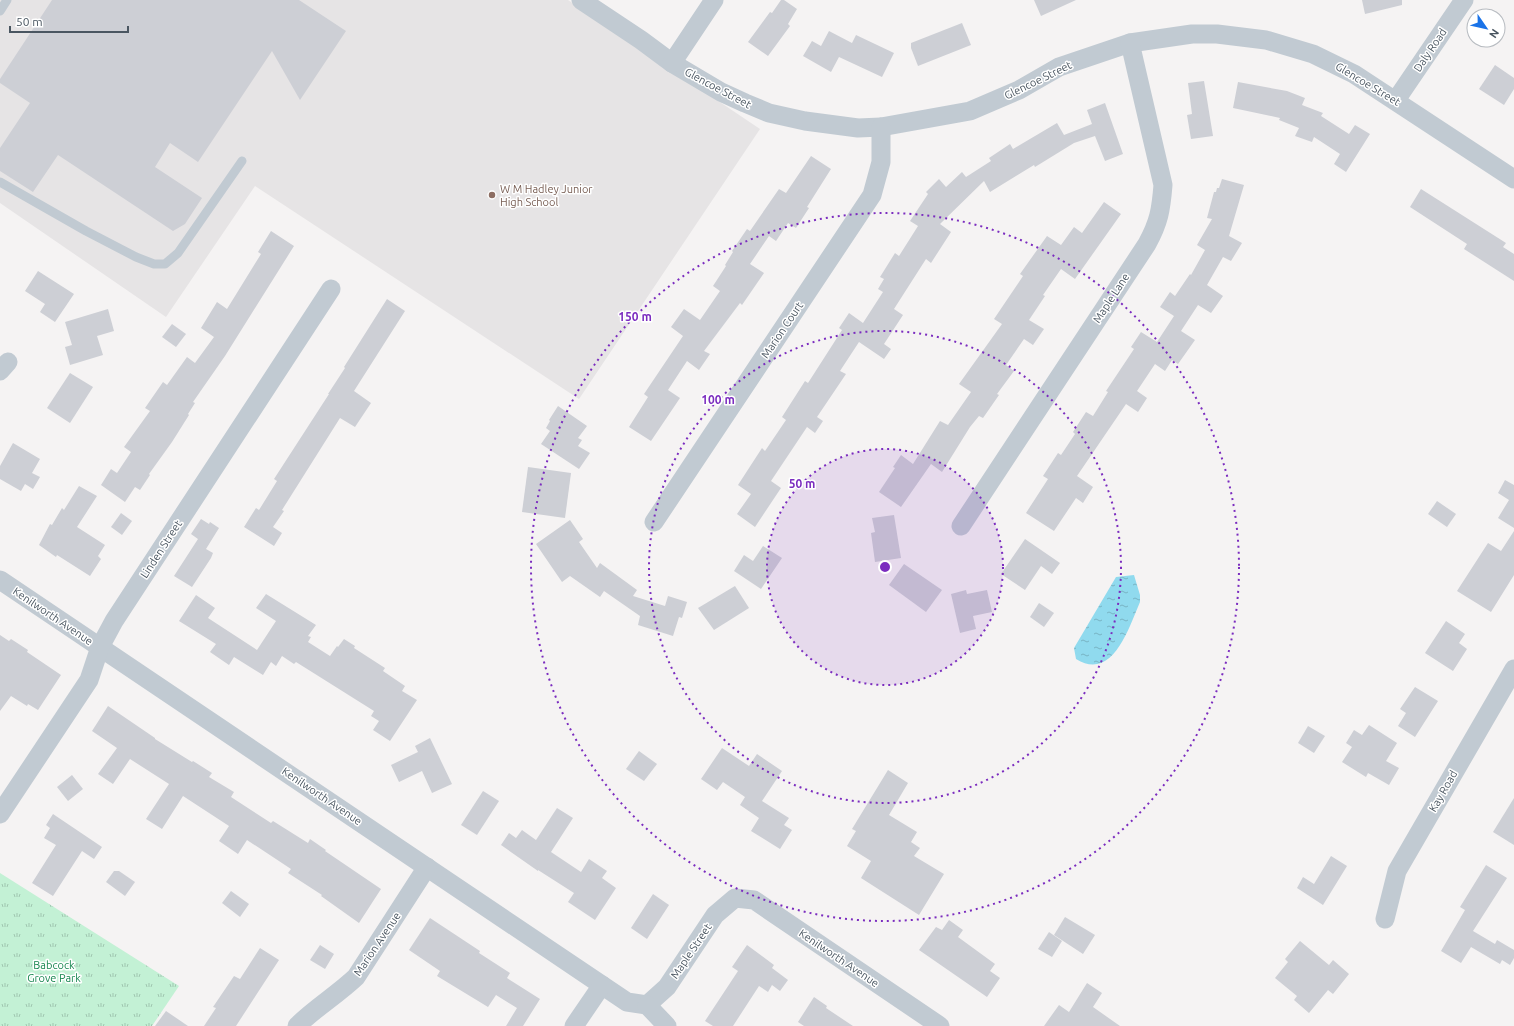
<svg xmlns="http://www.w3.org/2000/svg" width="1514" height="1026" font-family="Ubuntu,sans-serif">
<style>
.education{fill:#e6e4e5}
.grass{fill:url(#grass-tufts)}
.water{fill:url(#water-ripples)}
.building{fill:#cdcfd5}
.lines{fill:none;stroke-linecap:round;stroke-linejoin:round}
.service{stroke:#c1cad2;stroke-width:9}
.minor{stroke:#c1cad2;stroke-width:19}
.ring{fill:none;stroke:#7b2cbf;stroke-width:2;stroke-dasharray:2 4}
.education-dot{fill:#8d6e63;stroke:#fff;stroke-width:1.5}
.labels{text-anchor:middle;stroke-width:3;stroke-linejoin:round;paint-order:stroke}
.street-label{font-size:11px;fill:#4a5661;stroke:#fff}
.education-label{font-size:11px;fill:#785e54;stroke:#fff;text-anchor:start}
.park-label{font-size:11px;fill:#17864f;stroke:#fff}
.centre{fill:#7b2cbf;stroke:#fff;stroke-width:2}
.ring-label{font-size:12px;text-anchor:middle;font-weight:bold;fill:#7b2cbf;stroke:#fff;stroke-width:3;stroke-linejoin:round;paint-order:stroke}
</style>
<defs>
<pattern id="grass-tufts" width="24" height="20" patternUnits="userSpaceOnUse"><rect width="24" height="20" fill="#c3f1d5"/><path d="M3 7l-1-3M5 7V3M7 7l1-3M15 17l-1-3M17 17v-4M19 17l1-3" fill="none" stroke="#a0c6b0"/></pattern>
<pattern id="water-ripples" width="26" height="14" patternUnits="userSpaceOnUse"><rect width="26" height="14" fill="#90daee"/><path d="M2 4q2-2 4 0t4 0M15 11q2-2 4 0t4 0" fill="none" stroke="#78b4c4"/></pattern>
</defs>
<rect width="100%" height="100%" fill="#f5f3f3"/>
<polygon class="education" points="0,0 568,0 760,129 579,399 255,186 166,317 0,203"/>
<polygon class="grass" points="0,873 179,986 152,1026 0,1026"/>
<path class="water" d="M 1134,575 L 1140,595 L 1140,602 C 1129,627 1113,682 1076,659 L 1074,648 L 1116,577 Z"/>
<g class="building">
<polygon points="52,0 299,0 346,31 300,100 272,51 198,162 170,143 155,167 202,198 185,224 173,231 58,155 33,192 0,171 0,148 30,103 0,83 0,79"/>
<polygon points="781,0 784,0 797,9 788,24 790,26 768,56 748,42 770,12 772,13"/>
<polygon points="1034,0 1076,0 1041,16"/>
<polygon points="1362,0 1402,0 1402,5 1365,14"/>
<polygon points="962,23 971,45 918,66 911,48 911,43"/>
<polygon points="829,31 852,43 856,35 894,53 882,77 839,57 831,72 803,56 812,41 821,46"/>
<polygon points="1495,65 1514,78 1514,89 1504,105 1479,89"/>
<polygon points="1204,81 1213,136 1191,139 1187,115 1192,114 1188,83"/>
<polygon points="1238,82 1287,91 1305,98 1302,105 1323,113 1321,116 1349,134 1355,125 1370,134 1346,172 1334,164 1340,154 1314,137 1312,142 1295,136 1299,128 1279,120 1280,118 1233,108"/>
<polygon points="1105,103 1123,154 1105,161 1095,136 1074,143 1035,167 1034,165 990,192 984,181 940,224 951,232 931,263 926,259 894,309 903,315 884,344 891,349 884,359 859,342 840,371 846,374 817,417 823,421 815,433 807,427 771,481 781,488 755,527 737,514 751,494 738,485 762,448 765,451 786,420 782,417 805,381 808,383 842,330 839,328 849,313 863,323 883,292 878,289 884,279 880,277 895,253 899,256 918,226 910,221 928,194 926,192 939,179 946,187 962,172 966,177 991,161 989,158 1010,144 1013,149 1057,123 1064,135 1092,124 1087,110"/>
<polygon points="811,156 831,169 807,207 809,208 796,228 788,223 776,241 769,236 750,264 764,273 742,305 740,303 704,351 710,354 699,370 687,361 668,390 680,398 651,441 629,427 648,397 644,394 683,336 671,327 684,309 700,320 720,291 713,286 726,266 725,265 733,252 732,251 747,229 750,231 779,189 786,193"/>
<polygon points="1222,179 1244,185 1229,236 1242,243 1231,261 1223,257 1207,285 1223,296 1211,313 1198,305 1181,331 1195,340 1178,364 1172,360 1165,371 1155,364 1137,391 1147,398 1138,412 1126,404 1077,476 1093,487 1083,503 1076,498 1054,531 1026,513 1048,479 1043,476 1058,453 1061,455 1075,434 1073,432 1086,412 1093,416 1108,392 1106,391 1134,349 1131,347 1141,332 1157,342 1174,316 1160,307 1170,292 1175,296 1190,274 1191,275 1205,250 1197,245 1212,219 1207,218 1214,192 1216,192 1217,188 1219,188"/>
<polygon points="1421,189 1506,243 1503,247 1514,254 1514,281 1464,249 1467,244 1410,207"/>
<polygon points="1104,202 1121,214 1075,279 1061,269 1043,295 1045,296 1029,320 1044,329 1033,345 1024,339 1006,365 1014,371 997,394 999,395 983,418 979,416 970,427 942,472 931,464 901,507 879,492 895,468 893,467 901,455 913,464 940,421 948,425 971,392 959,384 1002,324 994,319 1023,276 1020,274 1047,236 1061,245 1074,227 1082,233"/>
<polygon points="271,231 294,246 225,356 193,402 195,403 188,414 189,415 172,442 149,474 150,475 140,490 135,487 125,502 101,485 111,469 117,473 131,452 124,447 150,411 145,408 163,382 167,385 187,357 195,363 214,337 201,328 217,302 227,309 261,254 258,252"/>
<polygon points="38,271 74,294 55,322 40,312 45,304 25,291"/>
<polygon points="387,299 405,311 354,391 371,403 355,427 340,418 282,510 284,511 273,527 282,533 274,546 244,527 256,508 259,510 277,481 274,479 329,394 328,394 345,368 344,367"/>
<polygon points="108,309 114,331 97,336 103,355 70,365 65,347 72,345 65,322"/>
<polygon points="172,324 186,334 176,347 162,337"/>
<polygon points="70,373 93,387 70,423 47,408"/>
<polygon points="558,406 587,426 578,438 582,440 578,446 590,453 579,469 541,444 550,431 546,428 550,421 549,420"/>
<polygon points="13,443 40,459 32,473 40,477 33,489 25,484 21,491 0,479 0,466"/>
<polygon points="528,467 571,473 565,518 522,512"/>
<polygon points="1505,480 1514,485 1514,528 1498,518 1509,500 1498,493"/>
<polygon points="79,486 97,496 77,527 105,545 98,556 101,559 90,576 57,555 56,557 39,545 50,524 52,525 62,508 64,510"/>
<polygon points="1437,501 1456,514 1447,527 1428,514"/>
<polygon points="121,513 132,521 122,535 111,527"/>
<polygon points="894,515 901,558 875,562 871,533 875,532 872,518"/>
<polygon points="201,519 209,524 210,522 219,528 206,549 213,553 211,558 192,587 174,576 198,539 191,534"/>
<polygon points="570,520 583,539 579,542 597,568 600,563 637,590 633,596 665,606 668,596 687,602 682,618 679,617 673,636 638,625 640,616 604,591 600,597 570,576 562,582 536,544"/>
<polygon points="1514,531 1514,575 1491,612 1457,591 1488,543 1501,551"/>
<polygon points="1025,539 1060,563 1052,574 1041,566 1025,590 1001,574"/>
<polygon points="763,546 782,558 761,589 734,571 744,555 753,561"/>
<polygon points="904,564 942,590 926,612 889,585"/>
<polygon points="735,586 749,608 714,630 698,608"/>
<polygon points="966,590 967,594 987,590 992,612 973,616 976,629 960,633 951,594"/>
<polygon points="266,594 316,625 308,636 311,637 308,642 330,656 337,646 338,647 344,639 355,646 354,648 385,668 383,671 405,686 402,691 417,700 390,741 373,730 379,721 371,716 374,711 296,662 294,664 282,656 276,666 271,662 263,675 234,657 229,665 210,652 216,644 179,621 196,595 215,608 208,618 257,650 276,621 256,608"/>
<polygon points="1039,603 1054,613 1044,627 1030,617"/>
<polygon points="1446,621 1465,634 1459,643 1467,649 1453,671 1425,653"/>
<polygon points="0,635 9,641 11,639 28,650 27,652 61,675 38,710 28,704 27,706 11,696 0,711"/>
<polygon points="1415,687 1438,701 1415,737 1398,726 1406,713 1400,709"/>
<polygon points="108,706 155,738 155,739 192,762 193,761 212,773 209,777 234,792 231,797 271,823 273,821 308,843 310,839 326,850 325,851 381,889 359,923 321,896 322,895 288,873 291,869 247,840 238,854 219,841 229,826 183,796 162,829 146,819 169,784 130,759 113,784 98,774 117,748 92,731"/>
<polygon points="1369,725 1397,743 1386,761 1399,768 1389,785 1368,773 1366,777 1342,762 1352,747 1346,743 1354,730 1362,735"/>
<polygon points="1308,726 1325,736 1314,753 1298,743"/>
<polygon points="430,738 452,784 432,793 422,771 399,782 391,765 418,752 415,746"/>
<polygon points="722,748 749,766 757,754 782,771 762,801 789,818 784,825 792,830 780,849 751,831 759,818 740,805 745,797 723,782 717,790 701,779"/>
<polygon points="639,751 657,764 644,781 626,769"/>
<polygon points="888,770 908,783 889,815 917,832 911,842 920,848 914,856 944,874 919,915 861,878 871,861 847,846 856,831 852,829"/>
<polygon points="72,775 83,789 68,801 57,787"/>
<polygon points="483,791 499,801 477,835 461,825"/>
<polygon points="1514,798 1514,845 1493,832"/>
<polygon points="557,808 573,818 551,852 581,872 589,859 607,871 602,878 616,888 595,920 568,902 574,893 538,870 538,871 501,845 509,833 516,838 522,830 536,840"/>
<polygon points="53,814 102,847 94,859 82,851 53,896 32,883 56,845 44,838 50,828 46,825"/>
<polygon points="1331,856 1347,866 1323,905 1297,888 1303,877 1314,884"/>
<polygon points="1486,865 1507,878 1473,931 1495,944 1497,940 1514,950 1514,958 1510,965 1502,960 1500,964 1471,947 1461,963 1441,951 1465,910 1460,907"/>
<polygon points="114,871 119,871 135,882 125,896 106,882"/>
<polygon points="231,891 249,904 240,917 222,903"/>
<polygon points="653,894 669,905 647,939 631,928"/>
<polygon points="1065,917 1095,935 1083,954 1054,935"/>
<polygon points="430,918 480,951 479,953 510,973 507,978 540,999 523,1026 506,1026 517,1008 496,995 488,1007 437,976 440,971 409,950"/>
<polygon points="949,920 963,930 958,937 995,964 990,971 1000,978 987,997 919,950 936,927 942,930"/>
<polygon points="1049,932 1062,941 1052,957 1038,949"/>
<polygon points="1300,941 1329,965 1333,960 1349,974 1333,994 1328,990 1309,1013 1294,1000 1297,996 1275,978 1288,962 1285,959"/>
<polygon points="320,945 334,954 325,969 310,960"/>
<polygon points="747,945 774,965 772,968 788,980 780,991 772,985 768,992 759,986 733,1026 713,1026 705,1021 738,971 732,967"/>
<polygon points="260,948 279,960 236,1026 204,1026 216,1008 213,1007 234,976 240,979"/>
<polygon points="1087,983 1102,993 1093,1007 1120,1026 1044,1026 1059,1005 1069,1012"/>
<polygon points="814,997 827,1006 826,1008 853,1026 804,1026 798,1022"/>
<polygon points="166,1011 188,1026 155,1026"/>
</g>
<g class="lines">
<g class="service">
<polyline points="0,11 7,0"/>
<polyline points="0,182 86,231 136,257 154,264 165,264 178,253 242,161"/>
</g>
<g class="minor">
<polyline points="581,0 641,40 672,63 721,92 745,103 769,113 805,121 858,128 881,127 970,111 1019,90 1059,67 1130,43 1192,34 1217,34 1266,40 1313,54 1354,74 1514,179"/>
<polyline points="672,63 714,0"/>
<polyline points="1396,100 1464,0"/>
<polyline points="0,371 8,362"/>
<polyline points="654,522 872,195 881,162 881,127"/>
<path d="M 961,526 L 1147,244 C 1159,222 1161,210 1163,185 L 1130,43"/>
<polyline points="0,580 627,1002 647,1005"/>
<polyline points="0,814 89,680 100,647 114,621 331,289"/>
<polyline points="1385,919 1397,871 1514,669"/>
<polyline points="647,1005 667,987 715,915 735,898 754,900 940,1026"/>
<polyline points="647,1005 667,1026"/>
<path d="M 297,1026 C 315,1008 337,995 356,977 L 427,867"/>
<polyline points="574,1026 602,985"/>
</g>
</g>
<circle cx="885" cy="567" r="118" fill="#7b2cbf" fill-opacity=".12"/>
<g class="ring">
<circle cx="885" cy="567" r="118"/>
<circle cx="885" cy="567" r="236"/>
<circle cx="885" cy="567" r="354"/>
</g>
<circle class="education-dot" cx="492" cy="195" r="4"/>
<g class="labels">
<g class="street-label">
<text transform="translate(1430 50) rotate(-56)" y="4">Daly Road</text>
<text transform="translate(1038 80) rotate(-26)" y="4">Glencoe Street</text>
<text transform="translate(1368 84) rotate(31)" y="4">Glencoe Street</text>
<text transform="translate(718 88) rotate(28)" y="4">Glencoe Street</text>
<text transform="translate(1111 298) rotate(-57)" y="4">Maple Lane</text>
<text transform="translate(782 330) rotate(-56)" y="4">Marion Court</text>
<text transform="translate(161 549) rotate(-57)" y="4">Linden Street</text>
<text transform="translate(53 616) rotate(34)" y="4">Kenilworth Avenue</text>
<text transform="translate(1443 791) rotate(-60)" y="4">Kay Road</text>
<text transform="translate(322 796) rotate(34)" y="4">Kenilworth Avenue</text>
<text transform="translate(377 944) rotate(-56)" y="4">Marion Avenue</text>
<text transform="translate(691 951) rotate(-56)" y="4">Maple Street</text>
<text transform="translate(839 958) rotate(34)" y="4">Kenilworth Avenue</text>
</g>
<g class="education-label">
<text x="500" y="193">W M Hadley Junior<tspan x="500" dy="13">High School</tspan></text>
</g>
<g class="park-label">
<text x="54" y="969">Babcock<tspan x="54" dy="13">Grove Park</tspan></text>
</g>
</g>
<circle cx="885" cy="567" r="6" class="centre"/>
<g class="ring-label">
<text x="635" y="321">150 m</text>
<text x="718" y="404">100 m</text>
<text x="802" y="488">50 m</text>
</g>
<g transform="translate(1486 28) rotate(124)"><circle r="19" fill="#ffffff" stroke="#b7bbc0"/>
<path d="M0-3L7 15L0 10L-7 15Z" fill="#1a73e8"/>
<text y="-6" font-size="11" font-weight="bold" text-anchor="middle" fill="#4a5661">N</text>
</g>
<path d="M10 26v6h118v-6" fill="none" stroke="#4a5661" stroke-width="2"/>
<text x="16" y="26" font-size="12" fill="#4a5661" stroke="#ffffff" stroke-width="3" paint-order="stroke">50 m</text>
</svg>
